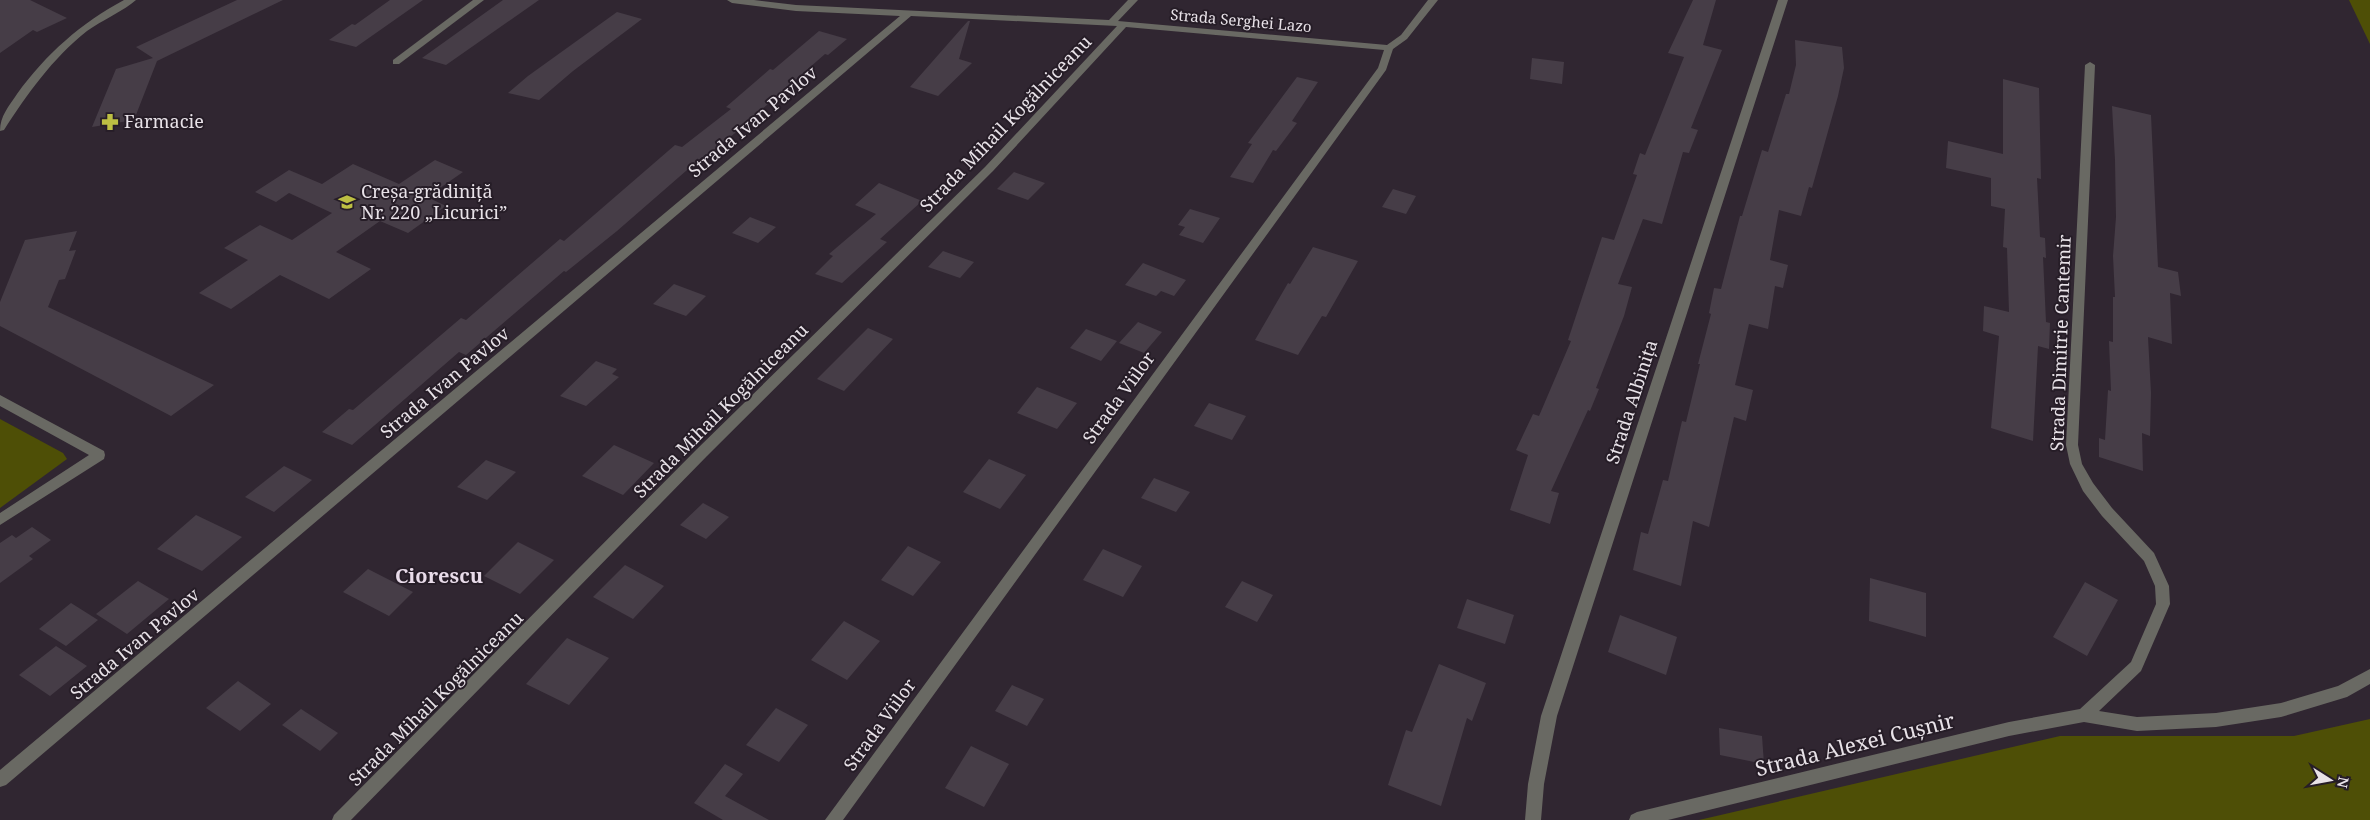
<svg xmlns="http://www.w3.org/2000/svg" width="2370" height="820" font-family="'Noto Serif',serif">
<style>
.green{fill:#4e4f06}
.building{fill:#463d47}
.lines{fill:none;stroke-linecap:round;stroke-linejoin:round}
.minor{fill:#696963;fill-rule:evenodd}
.labels{text-anchor:middle;stroke-width:4;stroke-linejoin:round;paint-order:stroke}
.far-street-label{font-size:15px;fill:#e8e2e8;stroke:#261d27}
.poi-label{font-size:18px;fill:#e8e2e8;stroke:#261d27;text-anchor:start}
.street-label{font-size:18px;fill:#e8e2e8;stroke:#261d27}
.quarter-label{font-size:20px;font-weight:bold;fill:#e8dbe9;stroke:#261d27}
.near-street-label{font-size:21px;fill:#e8e2e8;stroke:#261d27}
</style>
<rect width="100%" height="100%" fill="#302631"/>
<g class="green">
<polygon points="2349,0 2370,0 2370,44"/>
<polygon points="0,419 63,453 67,459 0,508"/>
<polygon points="2370,719 2370,820 1699,820 2060,736 2294,736"/>
</g>
<g class="building">
<polygon points="0,0 30,0 67,18 37,32 33,30 0,53"/>
<polygon points="237,0 283,0 157,61 134,120 92,127 116,69 153,58 136,47"/>
<polygon points="390,0 423,0 356,47 329,40 352,24 355,25"/>
<polygon points="503,0 539,0 446,65 422,58"/>
<polygon points="1693,0 1716,0 1703,45 1722,50 1691,128 1698,130 1689,153 1683,152 1662,224 1643,219 1618,284 1632,287 1624,316 1596,388 1599,389 1590,411 1588,410 1551,491 1559,493 1550,524 1510,510 1528,455 1516,450 1533,414 1539,416 1571,341 1568,340 1602,237 1614,240 1637,175 1633,174 1640,153 1645,155 1684,57 1668,53"/>
<polygon points="617,12 642,19 573,71 539,100 508,93 528,76"/>
<polygon points="968,21 970,21 959,59 972,63 938,96 910,87"/>
<polygon points="819,31 847,39 828,55 825,54 735,133 704,158 702,157 617,231 566,272 564,271 466,355 459,352 352,445 322,432 349,409 353,410 461,318 466,320 560,239 564,241 675,145 682,147 731,109 726,107 770,69 773,70"/>
<polygon points="1795,40 1842,47 1844,68 1838,96 1812,188 1809,187 1801,216 1779,210 1770,260 1788,265 1783,288 1775,286 1768,329 1749,324 1735,385 1753,390 1746,421 1734,417 1709,527 1693,521 1681,586 1633,570 1641,532 1648,534 1663,480 1668,481 1682,421 1686,422 1700,364 1698,364 1711,314 1709,313 1714,288 1721,289 1740,216 1742,216 1762,150 1768,152 1786,94 1789,94 1796,65"/>
<polygon points="1532,58 1564,62 1562,84 1530,79"/>
<polygon points="1297,77 1318,82 1292,121 1297,123 1276,151 1273,150 1253,183 1230,177 1252,144 1248,143"/>
<polygon points="2003,79 2039,88 2041,179 2037,178 2040,237 2045,238 2046,258 2043,257 2046,322 2050,323 2049,349 2038,346 2033,441 1991,428 1999,336 1983,331 1984,306 2009,312 2007,248 2003,247 2005,209 1991,206 1991,178 1946,168 1948,141 2003,154"/>
<polygon points="2112,106 2151,115 2158,267 2178,272 2181,296 2170,293 2172,344 2148,337 2151,393 2150,436 2142,433 2143,471 2099,457 2099,438 2105,440 2108,390 2111,391 2109,341 2113,342 2113,297 2115,297 2113,256 2116,217 2115,160"/>
<polygon points="435,160 463,172 427,197 446,206 408,233 380,221 336,252 371,269 329,299 280,275 231,309 199,293 248,260 224,248 260,225 292,240 332,213 289,193 276,202 255,192 289,170 322,184 353,164 399,184"/>
<polygon points="1014,172 1045,183 1028,200 997,189"/>
<polygon points="879,183 922,201 880,239 887,242 842,283 815,274 833,256 829,254 876,214 855,205"/>
<polygon points="1393,189 1416,196 1406,214 1382,207"/>
<polygon points="1190,209 1220,218 1203,243 1179,235 1185,227 1178,225"/>
<polygon points="750,217 776,227 758,243 732,233"/>
<polygon points="77,231 69,251 76,250 65,279 59,280 48,307 214,385 171,416 0,326 0,302 25,240"/>
<polygon points="1313,247 1358,261 1326,317 1322,316 1298,355 1255,340 1288,283 1290,284"/>
<polygon points="943,251 974,262 960,278 928,267"/>
<polygon points="1143,263 1186,280 1174,296 1161,291 1156,296 1125,285"/>
<polygon points="674,284 706,296 686,316 653,304"/>
<polygon points="1138,322 1162,332 1144,353 1119,343"/>
<polygon points="868,328 893,339 844,391 817,379"/>
<polygon points="1086,329 1117,341 1101,361 1070,348"/>
<polygon points="596,361 617,369 612,374 619,377 586,406 560,396"/>
<polygon points="1037,387 1077,403 1057,429 1017,413"/>
<polygon points="1209,403 1246,416 1232,440 1194,426"/>
<polygon points="614,445 654,463 623,495 582,476"/>
<polygon points="989,459 1026,475 1000,509 963,492"/>
<polygon points="486,460 516,472 487,500 457,487"/>
<polygon points="284,466 312,480 274,512 245,497"/>
<polygon points="1154,478 1190,492 1176,512 1141,498"/>
<polygon points="703,503 729,517 706,539 680,525"/>
<polygon points="196,515 242,537 202,571 157,549"/>
<polygon points="32,527 51,540 29,556 33,559 0,583 0,543 12,535 16,538"/>
<polygon points="518,542 554,560 520,594 484,576"/>
<polygon points="908,546 941,562 913,596 881,580"/>
<polygon points="1103,549 1142,566 1123,597 1083,580"/>
<polygon points="625,565 664,586 633,619 593,597"/>
<polygon points="368,569 413,592 389,616 343,592"/>
<polygon points="1870,578 1926,593 1926,637 1869,621"/>
<polygon points="138,581 169,599 127,634 96,614"/>
<polygon points="1242,581 1273,595 1257,622 1225,607"/>
<polygon points="2085,582 2118,600 2087,656 2053,637"/>
<polygon points="1467,599 1514,615 1505,644 1457,628"/>
<polygon points="71,603 98,620 66,646 39,629"/>
<polygon points="1620,615 1677,637 1666,675 1608,652"/>
<polygon points="844,621 880,641 847,680 811,660"/>
<polygon points="567,638 609,658 569,705 526,684"/>
<polygon points="56,646 87,666 50,696 19,675"/>
<polygon points="1439,664 1486,683 1472,721 1467,718 1441,806 1388,785 1406,730 1412,732"/>
<polygon points="238,681 271,704 240,731 206,708"/>
<polygon points="1012,685 1044,699 1027,726 995,711"/>
<polygon points="776,708 808,725 779,762 746,745"/>
<polygon points="301,709 338,733 320,751 282,725"/>
<polygon points="1719,728 1762,736 1764,764 1720,755"/>
<polygon points="971,746 1009,764 984,807 945,788"/>
<polygon points="725,764 743,774 725,796 769,820 723,820 694,803"/>
</g>
<g class="lines">
<g class="minor">
<path d="M 124,0 L 136,0 C 125,10 101,21 87,31 C 52,59 28,93 4,130 L 0,131 C 0,116 9,106 17,94 C 46,54 81,23 124,0 Z"/>
<polygon points="473,0 484,0 399,64 393,64 393,60"/>
<polygon points="727,0 754,0 796,5 1109,20 1128,0 1138,0 1118,21 1387,45 1401,35 1428,0 1438,0 1407,39 1393,49 1386,70 843,820 825,820 1378,68 1384,50 1126,27 993,171 707,456 351,820 332,820 334,815 697,449 985,167 1117,26 911,16 6,785 0,787 0,770 900,16 796,11 732,3"/>
<polygon points="1778,0 1788,0 1557,716 1544,784 1541,820 1525,820 1528,784 1541,716"/>
<polygon points="2090,62 2095,65 2078,445 2082,464 2093,483 2112,508 2154,553 2169,586 2170,604 2141,671 2099,711 2137,717 2216,713 2281,703 2338,686 2370,669 2370,684 2347,697 2281,717 2216,727 2137,731 2084,722 2009,736 1668,820 1629,820 1631,815 1637,812 2009,722 2080,709 2131,662 2156,604 2155,586 2144,561 2102,516 2083,491 2070,464 2066,445 2085,65"/>
<polygon points="0,395 104,451 105,455 104,459 0,525 0,513 89,455 0,406"/>
</g>
</g>
<defs>
<g id="pharmacy-bare" transform="scale(1.35)"><path d="M-2-6h4v4h4v4h-4v4h-4v-4h-4v-4h4Z" fill="#bdbf43" stroke="#261d27" stroke-width="2.5" paint-order="stroke"/></g>
<g id="school-bare" transform="scale(1.35)"><path d="M0-5L7-2L0 1L-7-2ZM-4 1L0 2.5L4 1V4Q0 6-4 4Z" fill="#bdbf43" stroke="#261d27" stroke-width="2.5" paint-order="stroke"/></g>
</defs>
<g fill-rule="evenodd">
<use href="#pharmacy-bare" x="110" y="122"/>
<use href="#school-bare" x="347" y="202"/>
</g>
<g class="labels">
<g class="far-street-label">
<text transform="translate(1241 21) rotate(5)" y="5">Strada Serghei Lazo</text>
</g>
<g class="poi-label">
<text x="124" y="128">Farmacie</text>
<text x="361" y="198">Creșa-grădiniță<tspan x="361" dy="21">Nr. 220 „Licurici”</tspan></text>
</g>
<g class="street-label">
<text transform="translate(753 122) rotate(-40)" y="6">Strada Ivan Pavlov</text>
<text transform="translate(1006 124) rotate(-46)" y="6">Strada Mihail Kogălniceanu</text>
<text transform="translate(2061 343) rotate(-88)" y="6">Strada Dimitrie Cantemir</text>
<text transform="translate(445 383) rotate(-40)" y="6">Strada Ivan Pavlov</text>
<text transform="translate(1119 398) rotate(-54)" y="6">Strada Viilor</text>
<text transform="translate(1632 402) rotate(-72)" y="6">Strada Albinița</text>
<text transform="translate(721 411) rotate(-45)" y="6">Strada Mihail Kogălniceanu</text>
<text transform="translate(135 644) rotate(-40)" y="6">Strada Ivan Pavlov</text>
<text transform="translate(436 699) rotate(-45)" y="6">Strada Mihail Kogălniceanu</text>
<text transform="translate(880 725) rotate(-54)" y="6">Strada Viilor</text>
</g>
<g class="quarter-label">
<text x="439" y="583">Ciorescu</text>
</g>
<g class="near-street-label">
<text transform="translate(1855 745) rotate(-14)" y="7">Strada Alexei Cușnir</text>
</g>
</g>
<g transform="translate(2330 780) rotate(101)" stroke="#261d27" stroke-width="4" paint-order="stroke">
<path d="M0-4L9 19L0 12L-9 19Z" fill="#e8e2e8"/>
<text y="-8" font-size="14" font-weight="bold" text-anchor="middle" fill="#e8e2e8">N</text>
</g>
</svg>
